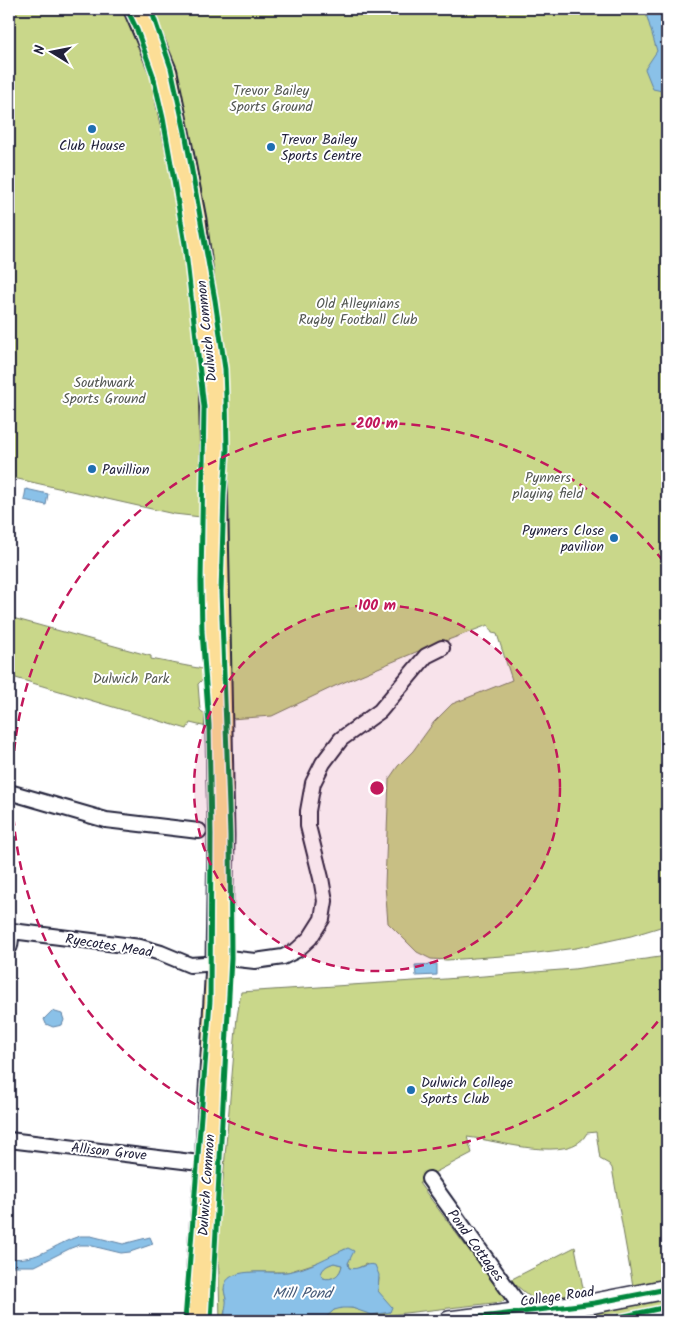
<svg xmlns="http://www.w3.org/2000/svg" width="676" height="1330" font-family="Kalam,sans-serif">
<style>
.built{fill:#e9eaf9}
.green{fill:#c9d78a;stroke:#767c62}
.water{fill:#8ac1e8;stroke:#6081a3;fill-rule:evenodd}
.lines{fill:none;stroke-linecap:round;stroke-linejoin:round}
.street-casing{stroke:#22223b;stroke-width:18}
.secondary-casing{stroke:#22223b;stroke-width:22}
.highway-casing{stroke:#22223b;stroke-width:29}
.street{stroke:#fff;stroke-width:14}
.secondary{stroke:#fff;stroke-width:19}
.highway{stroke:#fcde96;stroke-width:25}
.cycleway-casing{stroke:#fff;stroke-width:8}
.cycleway{stroke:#00873e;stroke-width:5}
.ring{fill:none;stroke:#c2185b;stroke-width:2.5;stroke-dasharray:9 6}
.poi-dot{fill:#1f6fb2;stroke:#fff;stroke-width:2}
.labels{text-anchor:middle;stroke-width:4;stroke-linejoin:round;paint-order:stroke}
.park-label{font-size:14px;fill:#545853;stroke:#fff}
.poi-label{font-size:14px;fill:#22223b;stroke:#fff;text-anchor:start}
.street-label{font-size:14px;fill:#22223b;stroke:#fff}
.water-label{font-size:15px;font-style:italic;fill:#465a78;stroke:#fff}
.centre{fill:#c2185b;stroke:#fff;stroke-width:2.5}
.ring-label{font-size:15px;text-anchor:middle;font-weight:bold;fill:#c2185b;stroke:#fff;stroke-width:4;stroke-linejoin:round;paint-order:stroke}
</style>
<rect width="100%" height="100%" fill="#fff"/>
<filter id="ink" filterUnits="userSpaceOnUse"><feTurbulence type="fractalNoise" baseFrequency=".02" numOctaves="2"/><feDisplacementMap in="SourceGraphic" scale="10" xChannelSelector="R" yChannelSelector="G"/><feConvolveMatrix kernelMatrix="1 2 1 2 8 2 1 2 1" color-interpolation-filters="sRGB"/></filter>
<g filter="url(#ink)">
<polygon class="built" points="667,1310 667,1321 622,1321 628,1319"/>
<g class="green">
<polygon points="9,9 124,9 143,48 153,82 180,225 201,402 201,517 174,514 9,477"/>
<polygon points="154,9 667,9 667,925 631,936 576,948 529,954 447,960 431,959 417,952 388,923 385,885 389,779 398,766 413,751 434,722 452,704 512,680 497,634 492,633 488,625 416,652 335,686 272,716 230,719 226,493 229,450 228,389 225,358 203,211 169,53"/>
<polygon points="9,617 151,656 151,659 203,669 203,679 198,684 200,710 206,715 207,727 190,723 187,729 9,676"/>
<path d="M 667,956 L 667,1279 L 633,1286 L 612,1168 L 609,1164 L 600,1159 L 596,1132 L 587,1133 C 571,1165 497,1140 467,1137 L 472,1153 L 434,1173 L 424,1183 L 419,1183 L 505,1299 L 502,1302 L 405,1313 L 347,1321 L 322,1321 C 326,1318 329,1313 334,1310 C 351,1301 368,1319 390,1312 L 378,1291 L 379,1278 L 366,1264 L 356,1269 L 349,1268 L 348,1263 L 351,1255 L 345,1249 L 328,1259 L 288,1272 L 255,1272 L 238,1274 L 224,1289 L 227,1304 L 224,1314 L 227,1321 L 220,1321 L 218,1238 L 237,1017 L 241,992 L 445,979 L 574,969 Z"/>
<polygon points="575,1247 584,1293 535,1301 510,1280"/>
<path d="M 334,1263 L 342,1265 C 341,1275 332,1281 323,1278 L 321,1274 C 323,1267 328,1265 334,1263 Z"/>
<polygon points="667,1296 667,1304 612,1315 567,1321 518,1321"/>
</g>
<g class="water">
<polygon points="662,9 667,25 667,92 653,89 645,69 657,51 645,10"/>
<polygon points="26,489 48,494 46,505 24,500"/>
<polygon points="437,964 437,975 416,976 415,965"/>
<polygon points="52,1011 62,1014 64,1020 62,1025 53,1027 46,1024 44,1019"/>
<path d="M 80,1236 L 91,1236 L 123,1244 L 150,1237 L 153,1244 L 130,1252 L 121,1253 L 88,1245 L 79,1245 L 71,1248 L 35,1266 L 9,1266 L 9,1258 C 39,1262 53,1244 80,1236 Z"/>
<path d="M 348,1248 L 354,1251 L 348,1263 L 349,1268 C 359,1271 365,1262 375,1265 L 379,1275 L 378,1291 L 392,1307 L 390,1312 L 372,1315 L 352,1308 L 342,1308 L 334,1310 L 322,1321 L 303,1321 L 293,1317 L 284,1321 L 227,1321 C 222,1314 227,1307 226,1299 C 225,1294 223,1289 225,1284 C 231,1266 273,1274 287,1272 C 309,1269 328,1256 348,1248 ZM 334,1263 L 342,1265 C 341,1275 332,1281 323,1278 L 321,1274 C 323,1267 328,1265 334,1263 Z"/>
</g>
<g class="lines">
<g class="street-casing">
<g id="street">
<polyline points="9,792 106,820 199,831"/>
<polyline points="10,946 12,931 140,947 161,953 190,965 219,963"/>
<polyline points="219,957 255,961 283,957 297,950 310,938 322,919 325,901 321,878 308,826 308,811 313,783 323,763 341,739 380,711 426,656 442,648"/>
<polyline points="9,1140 208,1164"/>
<polyline points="429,1179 520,1306 522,1312"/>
</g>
</g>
<g class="secondary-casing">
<polyline id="secondary" points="449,1321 595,1303 667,1289"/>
</g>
<g class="highway-casing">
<polyline id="highway" points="137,9 164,73 179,147 193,220 212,368 221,835 219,963 208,1164 199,1278 200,1321"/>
</g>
<use href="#street" class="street"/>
<use href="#secondary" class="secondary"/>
<use href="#highway" class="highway"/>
<g class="cycleway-casing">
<g id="cycleway">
<polyline points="127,9 137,30 153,75 163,118 185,244 204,407 201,582 202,631 209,725 211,834 210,1001 185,1321"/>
<polyline points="151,9 171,68 185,132 215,300 225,369 226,397 227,449 224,493 221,592 230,835 231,958 211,1321"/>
<polyline points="449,1321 595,1303 667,1289"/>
<polyline points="591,1321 620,1317 667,1307"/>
</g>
</g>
<use href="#cycleway" class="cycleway"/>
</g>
</g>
<circle cx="377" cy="788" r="183" fill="#c2185b" fill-opacity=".12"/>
<g class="ring">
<circle cx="377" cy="788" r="183"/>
<path d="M667 1010A365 365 0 1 1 667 566"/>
</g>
<g class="poi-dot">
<circle cx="92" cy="129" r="5"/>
<circle cx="271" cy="147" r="5"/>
<circle cx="92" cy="469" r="5"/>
<circle cx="614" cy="538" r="5"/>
<circle cx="411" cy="1090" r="5"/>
</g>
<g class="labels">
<g class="park-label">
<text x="271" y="95">Trevor Bailey<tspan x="271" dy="16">Sports Ground</tspan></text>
<text x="358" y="308">Old Alleynians<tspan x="358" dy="16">Rugby Football Club</tspan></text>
<text x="104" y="387">Southwark<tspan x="104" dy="16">Sports Ground</tspan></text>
<text x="548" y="482">Pynners<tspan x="548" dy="16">playing field</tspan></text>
<text x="131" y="683">Dulwich Park</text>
</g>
<g class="poi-label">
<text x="281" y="144">Trevor Bailey<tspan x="281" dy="16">Sports Centre</tspan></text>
<text x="92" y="150" text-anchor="middle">Club House</text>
<text x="102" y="474">Pavillion</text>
<text x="604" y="535" text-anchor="end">Pynners Close<tspan x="604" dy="16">pavilion</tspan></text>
<text x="421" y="1087">Dulwich College<tspan x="421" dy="16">Sports Club</tspan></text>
</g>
<g class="street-label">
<text transform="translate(206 331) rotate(-96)" y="5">Dulwich Common</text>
<text transform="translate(109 945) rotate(9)" y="5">Ryecotes Mead</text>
<text transform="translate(109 1151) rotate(6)" y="5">Allison Grove</text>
<text transform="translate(206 1185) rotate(-86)" y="5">Dulwich Common</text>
<text transform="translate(476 1245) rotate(54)" y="5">Pond Cottages</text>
<text transform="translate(557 1296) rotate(-8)" y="5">College Road</text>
</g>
<g class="water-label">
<text x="302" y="1298">Mill Pond</text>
</g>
</g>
<circle cx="377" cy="788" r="8" class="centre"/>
<g class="ring-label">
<text x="377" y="428">200 m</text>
<text x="377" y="610">100 m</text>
</g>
<rect width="676" height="1330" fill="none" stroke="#fff" stroke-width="30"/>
<rect x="15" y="15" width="646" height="1300" fill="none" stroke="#22223b" stroke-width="2" filter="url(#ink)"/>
<g transform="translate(52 52) rotate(280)" stroke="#ffffff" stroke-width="4" paint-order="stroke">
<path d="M0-4L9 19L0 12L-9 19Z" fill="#22223b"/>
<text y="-8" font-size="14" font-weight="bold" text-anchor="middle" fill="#22223b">N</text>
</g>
</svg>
